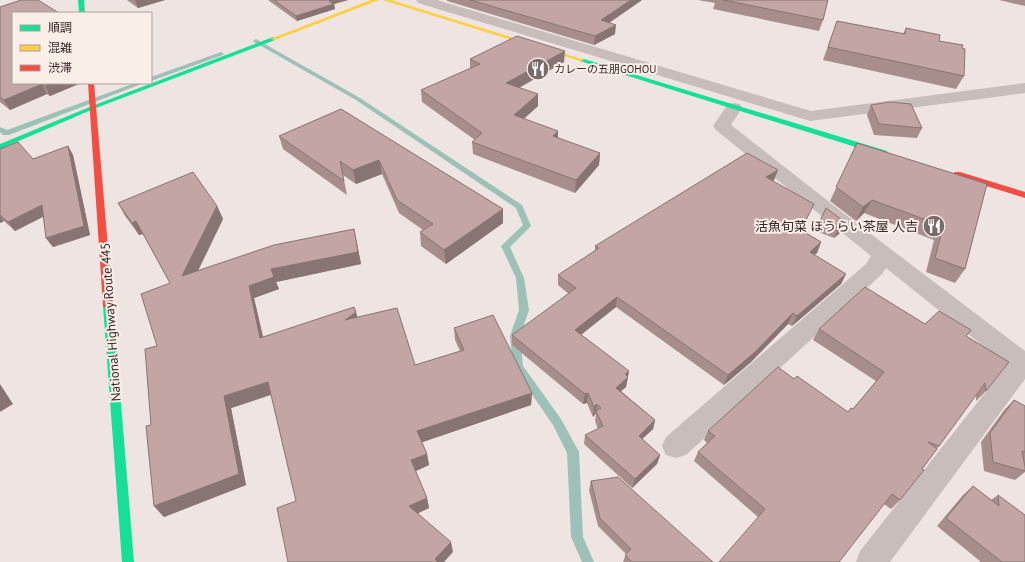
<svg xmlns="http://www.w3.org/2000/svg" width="1025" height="562" font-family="'PT Sans','Noto Sans JP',sans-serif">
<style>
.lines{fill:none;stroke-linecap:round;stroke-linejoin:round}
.stream{fill:#9ec1b7;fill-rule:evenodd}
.street{fill:#c7bdbb;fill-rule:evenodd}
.fast{fill:#16e098;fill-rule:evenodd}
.slow{fill:#ffcf43;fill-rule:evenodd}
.jam{fill:#f24e42;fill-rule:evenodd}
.wall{fill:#a78e8d}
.shaded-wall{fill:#887473}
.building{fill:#c2a5a4;stroke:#887473}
.labels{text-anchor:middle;stroke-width:4;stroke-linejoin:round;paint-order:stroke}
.far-poi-label{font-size:11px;fill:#382928;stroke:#faeee9;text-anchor:start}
.poi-label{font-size:13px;fill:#382928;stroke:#faeee9;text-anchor:end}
.street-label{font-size:13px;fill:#382928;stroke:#faeee9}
</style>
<rect width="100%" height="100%" fill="#eee5e2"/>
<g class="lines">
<g class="stream">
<polygon points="256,39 360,98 522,205 531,226 510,247 524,278 529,310 520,336 523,366 561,419 579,452 583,537 594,562 582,562 571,537 567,453 553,425 513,367 510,336 519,310 516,278 501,246 523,225 516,208 442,158 356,100 254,42 253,41"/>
<polygon points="221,52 224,54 223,55 151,81 151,77"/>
<polygon points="135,83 144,83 9,135 3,135 0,132 0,127 7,130"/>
</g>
<g class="street">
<polygon points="416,0 437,0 811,111 1025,83 1025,93 810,121 418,3"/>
<polygon points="734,103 740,104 742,108 731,125 842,212 1025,351 1025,379 890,562 856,562 860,551 1007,365 886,268 882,274 686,455 676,458 666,455 662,446 666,437 866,264 871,256 716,130 713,126 728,104"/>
</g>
<g class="fast">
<polygon points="78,0 84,0 85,13 79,13"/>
<polygon points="273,37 275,38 275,40 96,108 0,149 0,144 92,106"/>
<polygon points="580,59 584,59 887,151 888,153 884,155 881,155 580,61"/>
<polygon points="108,302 111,304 113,306 134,562 122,562 103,306 105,304"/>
</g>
<g class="slow">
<polygon points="371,0 379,0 275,40 270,39"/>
<polygon points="382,0 391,0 585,60 580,61"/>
</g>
<g class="jam">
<polygon points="88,83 94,83 113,306 111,308 105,308 103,306"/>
<polygon points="954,172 960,172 1025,192 1025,198 954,176"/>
</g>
</g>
<g class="wall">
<polygon points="127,0 165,0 138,8"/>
<polygon points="268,0 348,0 334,4 335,9 297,21"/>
<polygon points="447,0 642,0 609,23 615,34 594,45 447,1"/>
<polygon points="698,0 828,0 823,20 819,31 713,9 715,3"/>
<polygon points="999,0 1025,0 1025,6"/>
<polygon points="0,7 13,83 81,83 50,96 47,94 10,110 0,102"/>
<polygon points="837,21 903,34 906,28 939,41 962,48 964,76 956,89 823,60"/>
<polygon points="470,59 564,62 519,88 538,94 538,106 524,119 558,138 600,153 599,165 575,193 473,154 472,142 475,140 422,102 421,90 470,69"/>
<polygon points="871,105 922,128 917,138 874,135 867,115"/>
<polygon points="341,109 503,209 503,223 446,264 421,246 420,232 423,230 399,213 382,174 356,184 343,175 347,195 283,149 279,136"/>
<polygon points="857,143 987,184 965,269 955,283 926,272 934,240 864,213 856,221 830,201"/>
<polygon points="68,146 73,155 90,235 53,247 46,238 43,217 15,231 4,221 0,223 0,149 33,159"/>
<polygon points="778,170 774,180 772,181 809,214 802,231 821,242 817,253 814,255 846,274 841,284 792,326 788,324 751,362 724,385 616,307 581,335 629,371 626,387 621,391 655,420 653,429 642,439 660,455 657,464 632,488 584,444 585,435 598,429 595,421 596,414 593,417 587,403 583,404 512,345 512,335 569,294 558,285 558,275 595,251 595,246"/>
<polygon points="118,203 217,206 223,219 198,271 354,229 361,264 276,282 279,289 254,298 263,337 358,317 415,365 460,351 455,340 454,328 532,393 531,405 422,442 427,454 429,465 415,471 427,498 429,508 418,513 453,552 296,501 271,395 231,408 246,485 164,517 154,506 151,425 157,346 170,283 143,234 139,235 125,216"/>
<polygon points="826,208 846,223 840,233 834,238 816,231"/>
<polygon points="925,324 971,330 966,336 1009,362 986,391 976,401 976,395 900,500 891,509 884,504 758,517 694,461 698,452 707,443 704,440 708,431 794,379 848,412 853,409 876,381 813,340 819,329"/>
<polygon points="1014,400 1025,406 1025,472 1015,480 984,471 981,442 1005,409"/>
<polygon points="591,481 713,562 623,562 626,554 598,526 589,490"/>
<polygon points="973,486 991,500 998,495 1025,562 981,562 937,526 963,495"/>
</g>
<g class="shaded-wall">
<polygon points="135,0 165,0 138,8"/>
<polygon points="331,0 348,0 334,4 335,9 297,21 296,16"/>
<polygon points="631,0 642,0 600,29 601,20"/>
<polygon points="616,25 615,34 594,45 595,36"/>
<polygon points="565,51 564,62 506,95 506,83"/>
<polygon points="53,83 81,83 50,96 45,86"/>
<polygon points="42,84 47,94 10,110 4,100"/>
<polygon points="538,94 538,106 514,127 514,115"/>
<polygon points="558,131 558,143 553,136"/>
<polygon points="68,146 73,155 90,235 53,247 46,238"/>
<polygon points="600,153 599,165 575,193 576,180"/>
<polygon points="379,160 382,174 356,184 353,170"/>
<polygon points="778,170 774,180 762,188 766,177"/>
<polygon points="872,200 864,213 856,221 863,207"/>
<polygon points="42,205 48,214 15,231 8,222"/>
<polygon points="217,206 223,219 189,289 182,276"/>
<polygon points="503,209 503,223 446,264 444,250"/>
<polygon points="0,216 4,221 0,223"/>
<polygon points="136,221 143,234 139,235 132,223"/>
<polygon points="846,223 840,233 834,238 839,228"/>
<polygon points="354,229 361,264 276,282 279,289 254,298 266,350 260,338 249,286 271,269"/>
<polygon points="821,242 817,253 805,262 810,252"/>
<polygon points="846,274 841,284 792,326 797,316"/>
<polygon points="617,297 616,307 574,340 575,330"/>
<polygon points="356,312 360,325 345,320"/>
<polygon points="793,313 788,324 751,362 724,385 728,375"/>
<polygon points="629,371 626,387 614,397 616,388 625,374"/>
<polygon points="268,382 273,394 231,408 246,485 164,517 154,506 224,396"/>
<polygon points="0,384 13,404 0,412"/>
<polygon points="532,393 531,405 420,443 417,431"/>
<polygon points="588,393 587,403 583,404 585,394"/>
<polygon points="597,404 595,414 593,417 594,407"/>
<polygon points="655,420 653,429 636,445 639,436"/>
<polygon points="427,454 429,465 414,472 411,460"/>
<polygon points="660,455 657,464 632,488 635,479"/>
<polygon points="427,498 429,508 412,516 409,506"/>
<polygon points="451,542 453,552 444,562 436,562 435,559"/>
</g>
<g class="building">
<polygon points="21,0 38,0 59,13 13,13 13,83 53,83 45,86 42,84 4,100 0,97 0,7"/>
<polygon points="274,0 331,0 329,1 334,4 296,16"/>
<polygon points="470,0 631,0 601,20 616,25 595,36"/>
<polygon points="723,0 828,0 823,20"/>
<polygon points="837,21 905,34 906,28 940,35 939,41 963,45 962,48 965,49 964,76 828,47"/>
<polygon points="517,36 565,51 506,83 538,94 514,115 558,131 553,136 600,153 576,180 472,142 482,133 421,90 480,64 470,59"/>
<polygon points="890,102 911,104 922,128 879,124 871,105"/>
<polygon points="341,109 503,209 444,250 420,232 433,224 397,200 379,160 353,170 340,161 344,181 279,136"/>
<polygon points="18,142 33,159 68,146 84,226 46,238 42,205 8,222 0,215 0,149"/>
<polygon points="857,143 987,184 965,269 935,258 943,226 872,200 863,207 836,187"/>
<polygon points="747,153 778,170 766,177 814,204 801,230 821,242 810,252 846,274 797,316 793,313 755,352 728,375 617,297 575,330 629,371 625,374 628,377 616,388 655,420 639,436 660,455 635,479 585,435 603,426 596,411 601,408 597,404 594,407 588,393 585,394 512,335 576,288 558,275 599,248 595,246"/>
<polygon points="193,172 217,206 182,276 274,245 354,229 358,252 271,269 274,277 249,286 260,338 354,307 356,312 345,320 397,308 415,365 464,350 454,328 493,315 532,393 417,431 427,454 411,460 427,498 409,506 451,542 435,559 438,562 288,562 277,508 296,501 268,382 224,396 239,474 154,506 146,426 151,425 145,349 157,346 141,294 170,283 136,221 132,223 118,203"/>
<polygon points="826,208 846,223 839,228 820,221"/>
<polygon points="865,287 925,324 939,311 971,330 966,336 1009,362 986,391 985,383 939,446 928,442 937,449 922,469 924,470 900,500 892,494 839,562 719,562 765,509 698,452 715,436 708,431 778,367 794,379 797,376 848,412 851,408 853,409 884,372 819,329"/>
<polygon points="1014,400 1025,406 1025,452 1022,451 1025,467 1025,471 993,462 990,433"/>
<polygon points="618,477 713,562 632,562 625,555 631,549 600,518 591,481"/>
<polygon points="973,486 999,506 998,495 1025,515 1025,562 1002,562 946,518"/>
</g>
<defs>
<g id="restaurant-disc" transform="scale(1.15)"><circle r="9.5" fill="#786b69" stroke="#faeee9"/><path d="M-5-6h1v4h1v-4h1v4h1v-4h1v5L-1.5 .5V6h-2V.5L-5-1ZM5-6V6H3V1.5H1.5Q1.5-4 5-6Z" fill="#fff"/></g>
</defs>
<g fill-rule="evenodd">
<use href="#restaurant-disc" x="538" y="69"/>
<use href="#restaurant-disc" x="934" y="226"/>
</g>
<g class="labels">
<g class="far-poi-label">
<text x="554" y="73">カレーの五朋GOHOU</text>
</g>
<g class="poi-label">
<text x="918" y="231">活魚旬菜 ほうらい茶屋 人吉</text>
</g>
<g class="street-label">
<text transform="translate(110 322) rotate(-94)" y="5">National Highway Route 445</text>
</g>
</g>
<rect x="12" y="12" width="140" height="72" fill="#faeee9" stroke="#ac9f9c"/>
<rect x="20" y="25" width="20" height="6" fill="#16e098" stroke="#ac9f9c"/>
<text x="48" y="32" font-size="12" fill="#382928">順調</text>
<rect x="20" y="45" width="20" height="6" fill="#ffcf43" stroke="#ac9f9c"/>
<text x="48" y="52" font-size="12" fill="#382928">混雑</text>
<rect x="20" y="65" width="20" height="6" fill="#f24e42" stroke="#ac9f9c"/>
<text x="48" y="72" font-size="12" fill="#382928">渋滞</text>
</svg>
